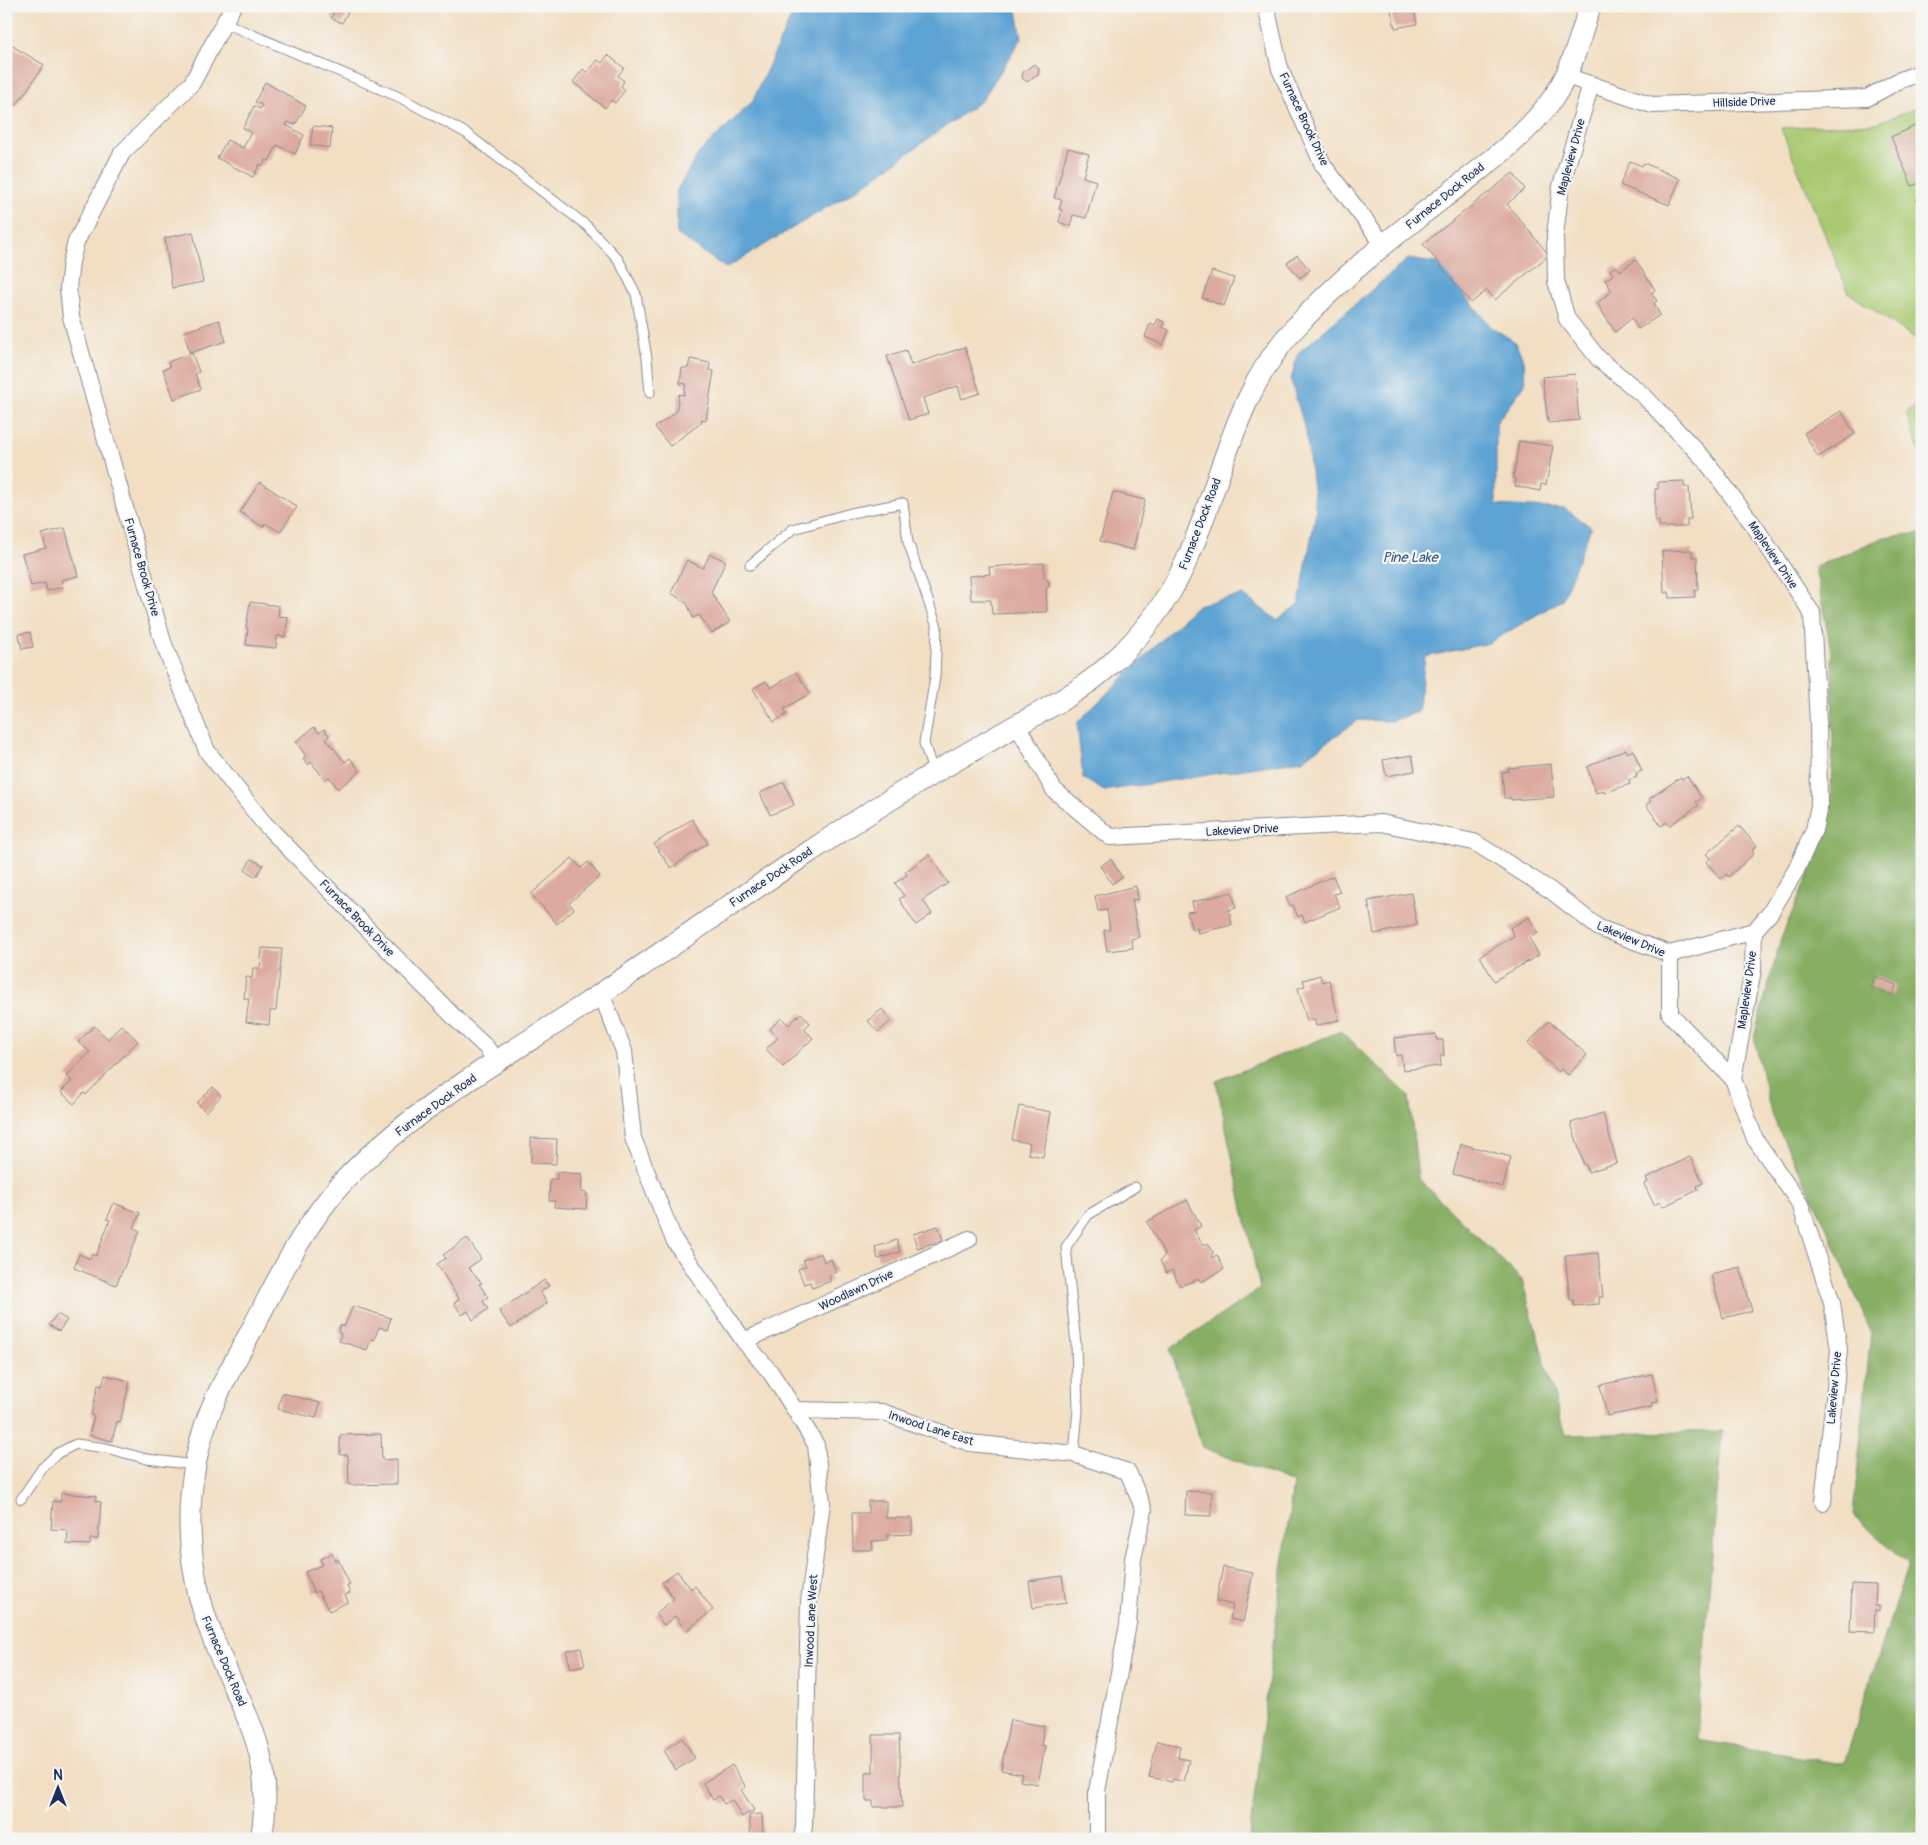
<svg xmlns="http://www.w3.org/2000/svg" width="1928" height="1845" font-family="Pangolin,sans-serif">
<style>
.green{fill:#aaca72;stroke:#627c68}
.forest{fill:#87ae64;stroke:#516e61}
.water{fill:#5da3d3;stroke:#3c6998}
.building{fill:#dcaa9e}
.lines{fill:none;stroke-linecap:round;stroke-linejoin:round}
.service-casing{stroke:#868790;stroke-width:11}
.minor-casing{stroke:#868790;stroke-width:18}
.tertiary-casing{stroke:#868790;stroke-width:23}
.service{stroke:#fff;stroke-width:9}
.minor{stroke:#fff;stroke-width:16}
.tertiary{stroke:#fff;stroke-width:21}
.labels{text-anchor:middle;stroke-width:4.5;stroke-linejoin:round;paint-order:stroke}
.street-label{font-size:12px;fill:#1b2f5e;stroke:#f6f6f2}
.water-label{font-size:14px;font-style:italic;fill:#325887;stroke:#f6f6f2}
</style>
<rect width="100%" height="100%" fill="#f6f6f2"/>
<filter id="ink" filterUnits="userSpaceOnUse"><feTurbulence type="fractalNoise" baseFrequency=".02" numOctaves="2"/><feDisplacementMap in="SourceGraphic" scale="10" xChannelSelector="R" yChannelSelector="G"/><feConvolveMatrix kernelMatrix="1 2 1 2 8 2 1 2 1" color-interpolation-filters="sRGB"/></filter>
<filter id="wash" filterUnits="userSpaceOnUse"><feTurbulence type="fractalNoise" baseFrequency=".0096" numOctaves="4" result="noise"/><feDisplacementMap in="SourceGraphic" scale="20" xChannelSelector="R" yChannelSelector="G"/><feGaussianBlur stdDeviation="1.12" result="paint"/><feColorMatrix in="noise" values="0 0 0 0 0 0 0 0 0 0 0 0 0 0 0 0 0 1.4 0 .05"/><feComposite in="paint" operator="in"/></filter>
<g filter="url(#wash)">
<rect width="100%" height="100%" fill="#f2dfc3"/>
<g class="green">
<polygon points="1922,106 1922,343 1849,293 1781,128 1876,123"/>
<polygon points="1922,400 1922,459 1906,413"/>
</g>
<polygon class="forest" points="1922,533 1922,1839 1249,1839 1293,1483 1202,1447 1170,1349 1260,1289 1216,1081 1341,1031 1409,1096 1418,1178 1522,1280 1565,1435 1722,1431 1697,1740 1844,1764 1908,1564 1853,1515 1871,1333 1830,1234 1771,1114 1754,1037 1781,938 1828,831 1833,748 1832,656 1815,567 1884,537"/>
<g class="water">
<polygon points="796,6 1016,6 1022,38 982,100 861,187 726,268 677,234 677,190 699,153 752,102"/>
<polygon points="1408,259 1441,264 1491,327 1514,341 1524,360 1525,384 1496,423 1496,505 1565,509 1591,527 1562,600 1489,643 1425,657 1418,712 1392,721 1358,720 1302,760 1104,791 1083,778 1077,723 1197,605 1243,595 1277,620 1299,604 1316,512 1306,433 1291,380 1298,353"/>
</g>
<g id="blocks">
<g class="building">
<polygon points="337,6 351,6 342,23 331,18"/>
<polygon points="1390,6 1413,6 1417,24 1395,28"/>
<polygon points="6,42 44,65 16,106 6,99"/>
<polygon points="608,55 624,68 618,76 624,81 621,86 625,90 615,103 611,100 605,108 573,82 583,69 587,73 598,60 602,63"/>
<polygon points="1034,64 1039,68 1038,75 1027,82 1022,78 1023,72"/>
<polygon points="265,82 306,106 295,125 288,122 286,125 304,135 295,154 277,145 269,161 266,160 263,166 260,164 253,177 217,158 227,140 243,148 251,132 243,128 254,106 260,109 262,105 255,102"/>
<polygon points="1922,123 1922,182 1912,186 1891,137"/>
<polygon points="313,126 332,128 330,148 310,145"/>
<polygon points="1068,148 1089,154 1083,177 1096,181 1086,218 1073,215 1070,226 1059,222 1062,210 1059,209 1062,200 1054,198"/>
<polygon points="1630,161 1642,166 1644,163 1680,179 1669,205 1620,185"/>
<polygon points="1513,173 1525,189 1507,204 1549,255 1495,300 1487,290 1471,303 1423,244"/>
<polygon points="1922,197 1922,213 1916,199"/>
<polygon points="193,232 203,282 172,288 165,238"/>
<polygon points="1297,255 1310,270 1300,278 1287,263"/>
<polygon points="1636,260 1655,290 1651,293 1657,301 1654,303 1660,315 1638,329 1632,318 1615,332 1597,303 1612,291 1605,280 1613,275 1610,270 1616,266 1620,271"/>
<polygon points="1212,271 1234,278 1224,306 1202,298"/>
<polygon points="1158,319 1164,322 1162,327 1169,330 1163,345 1145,337 1150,323 1155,325"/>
<polygon points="219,320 226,341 190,353 184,332"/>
<polygon points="965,347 980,393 962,399 958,386 923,398 928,414 909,420 887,356 906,350 911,365"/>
<polygon points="192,353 199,372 195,374 201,389 174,399 163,369 170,367 168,362"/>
<polygon points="690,359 710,363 709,370 714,371 706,420 702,419 701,423 670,446 655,427 676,412 679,394 684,395 686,384 680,383 682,368 688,368"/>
<polygon points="1575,374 1579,420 1548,423 1542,377"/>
<polygon points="1841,411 1855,434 1818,457 1804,433"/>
<polygon points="1519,441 1553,446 1546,485 1541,484 1540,491 1515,486 1516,479 1513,479"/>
<polygon points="1684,481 1684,487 1689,487 1691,519 1687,519 1687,527 1659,527 1659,521 1655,521 1655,489 1658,489 1658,482"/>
<polygon points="260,482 297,507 280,532 265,523 263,527 240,512"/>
<polygon points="1113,492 1145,500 1133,550 1100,541"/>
<polygon points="65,528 78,576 61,580 63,587 47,591 45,583 31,586 22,554 46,548 42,534"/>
<polygon points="1692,550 1692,557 1697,557 1698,590 1695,590 1695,597 1670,598 1669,592 1664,593 1662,551"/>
<polygon points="710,554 726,561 711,592 730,622 712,633 699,615 693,618 687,603 671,593 687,560 703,568"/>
<polygon points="1044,563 1044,578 1048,580 1049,586 1046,589 1047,612 992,614 991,600 971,600 969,576 990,574 989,567"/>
<polygon points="250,602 279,606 278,616 288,617 285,637 277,636 276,648 246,645 248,629 246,628"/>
<polygon points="30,632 33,647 22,649 19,634"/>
<polygon points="796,672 810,693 784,709 787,714 774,722 753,689 766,681 771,688"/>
<polygon points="314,727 319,733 324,729 329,736 326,739 345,762 350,758 360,771 338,789 329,777 325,780 311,762 308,765 303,758 306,756 296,742"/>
<polygon points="1626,749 1627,753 1633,750 1642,771 1636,773 1637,777 1629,780 1630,784 1604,793 1603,791 1596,793 1587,767"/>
<polygon points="1412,755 1415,771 1386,776 1383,760"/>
<polygon points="1551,764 1554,797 1511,800 1511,798 1504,798 1502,772 1509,771 1508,768"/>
<polygon points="1687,776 1702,798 1696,802 1699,805 1669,826 1667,822 1661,826 1646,805 1651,801 1649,799 1681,777 1682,779"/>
<polygon points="784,782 794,805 770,815 760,793"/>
<polygon points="692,819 708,843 671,868 654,844"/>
<polygon points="1739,826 1757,846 1752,851 1754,854 1728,877 1726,874 1721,879 1706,862 1710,858 1706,854"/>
<polygon points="929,855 948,883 923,900 932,914 916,925 899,899 904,896 895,883 907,875 905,872"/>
<polygon points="572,858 581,868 588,862 600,876 569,903 574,909 557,924 531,894"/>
<polygon points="251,859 263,865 256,877 245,870"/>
<polygon points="1111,859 1122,877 1112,884 1100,866"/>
<polygon points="1333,876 1340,892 1334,894 1340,907 1305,922 1302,915 1298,917 1293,905 1290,906 1286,897"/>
<polygon points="1136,886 1138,899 1132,900 1139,937 1131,939 1133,948 1107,951 1104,930 1110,930 1107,910 1098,911 1095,896"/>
<polygon points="1232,892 1236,908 1229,910 1232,925 1198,933 1197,928 1192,930 1187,912 1194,911 1192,902"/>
<polygon points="1411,893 1417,925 1374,934 1368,901"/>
<polygon points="1529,917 1538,933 1529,938 1539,955 1494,981 1480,956 1514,936 1510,928"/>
<polygon points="262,948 282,949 276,1011 270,1011 269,1025 246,1022 249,999 244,998 246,977 252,978 253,968 260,968"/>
<polygon points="1320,975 1322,982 1329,980 1339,1020 1316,1026 1315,1019 1307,1021 1298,988 1305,986 1303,980"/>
<polygon points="1875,976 1896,985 1892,996 1870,987"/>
<polygon points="882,1009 891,1021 878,1032 868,1021"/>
<polygon points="801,1013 810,1023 804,1029 813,1038 783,1067 766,1049 778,1038 770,1029 781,1018 789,1025"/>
<polygon points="1549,1021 1587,1055 1568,1075 1561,1069 1559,1072 1528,1043"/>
<polygon points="121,1025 138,1041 86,1095 84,1093 74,1104 61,1092 72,1081 67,1076 90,1052 78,1042 94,1026 108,1039"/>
<polygon points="1436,1034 1437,1040 1443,1040 1444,1056 1440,1056 1441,1066 1403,1070 1401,1055 1396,1056 1394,1038"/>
<polygon points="213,1087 221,1096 206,1112 197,1103"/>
<polygon points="1019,1106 1051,1112 1043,1157 1028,1154 1030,1143 1012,1140"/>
<polygon points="1603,1113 1617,1163 1588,1172 1586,1165 1584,1165 1571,1123"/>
<polygon points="531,1138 557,1139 556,1164 531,1163"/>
<polygon points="1461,1144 1511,1157 1503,1187 1453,1174"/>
<polygon points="1690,1157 1703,1183 1697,1186 1698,1190 1662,1207 1660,1202 1654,1205 1644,1184 1648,1182 1646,1178"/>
<polygon points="557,1172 582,1174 581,1192 587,1193 586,1209 554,1207 555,1201 549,1201 550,1179 557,1179"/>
<polygon points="1187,1200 1201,1226 1194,1230 1202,1244 1209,1244 1213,1252 1211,1258 1217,1255 1224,1269 1201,1282 1199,1279 1180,1286 1172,1270 1166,1273 1160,1261 1165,1255 1147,1222"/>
<polygon points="114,1203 140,1213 134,1228 140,1231 116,1285 74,1268 79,1254 90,1259 92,1254 96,1256 110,1220 107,1219"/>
<polygon points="938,1226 943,1240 917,1248 913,1234"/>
<polygon points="467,1238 481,1259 468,1268 482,1283 479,1284 488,1297 483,1301 488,1309 473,1320 468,1311 462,1315 454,1303 459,1299 437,1264 446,1258 443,1255"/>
<polygon points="897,1240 900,1252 878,1259 875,1247"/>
<polygon points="821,1253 824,1262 831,1259 836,1272 829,1275 831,1281 812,1288 810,1282 804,1284 798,1269 806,1266 803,1260"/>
<polygon points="1598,1253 1603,1297 1599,1297 1599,1304 1574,1306 1573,1300 1570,1300 1565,1256"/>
<polygon points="1740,1267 1752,1311 1723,1318 1711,1274"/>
<polygon points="544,1280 549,1286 540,1292 547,1303 511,1328 499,1311"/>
<polygon points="353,1306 391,1318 387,1330 379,1327 374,1340 371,1339 367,1350 339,1341 341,1334 338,1332 340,1325 344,1327"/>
<polygon points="57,1314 67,1320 59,1331 49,1325"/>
<polygon points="1652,1374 1658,1402 1651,1403 1652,1407 1607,1416 1600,1385"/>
<polygon points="105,1375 130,1381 120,1422 117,1421 112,1441 89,1435 94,1416 91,1415 98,1385 102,1386"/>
<polygon points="282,1393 320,1403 316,1418 278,1409"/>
<polygon points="381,1434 382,1460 397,1459 397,1484 349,1485 348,1455 340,1455 340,1435"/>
<polygon points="1186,1491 1212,1492 1211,1516 1185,1515"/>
<polygon points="61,1493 96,1496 96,1501 101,1502 98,1539 90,1539 90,1545 67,1544 68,1530 51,1529 53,1501 61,1502"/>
<polygon points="868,1501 886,1501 886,1518 912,1518 912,1534 887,1535 887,1540 872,1541 873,1550 853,1550 852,1513 868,1513"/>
<polygon points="332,1553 335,1561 338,1559 350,1585 347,1586 350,1593 345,1595 348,1602 329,1611 318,1591 314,1593 305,1572 322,1565 320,1559"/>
<polygon points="1223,1567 1253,1573 1243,1622 1230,1619 1233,1605 1216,1601"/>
<polygon points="677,1571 691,1589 695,1586 713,1610 686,1631 675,1616 664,1625 655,1614 674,1599 662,1582"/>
<polygon points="1062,1576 1066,1603 1033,1608 1029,1581"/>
<polygon points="1852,1584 1876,1585 1875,1606 1879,1606 1879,1611 1875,1610 1874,1632 1850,1631"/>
<polygon points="581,1648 585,1665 571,1668 566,1651"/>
<polygon points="1010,1720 1044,1726 1041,1745 1045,1746 1038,1784 1020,1781 1022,1774 1001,1770"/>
<polygon points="873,1735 899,1735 902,1807 873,1807 873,1801 866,1801 866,1772 873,1772"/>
<polygon points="682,1738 695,1758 676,1770 664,1750"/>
<polygon points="1157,1741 1180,1746 1178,1758 1189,1760 1184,1782 1173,1779 1172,1782 1149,1777"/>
<polygon points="732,1765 746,1787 741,1790 754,1810 742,1817 732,1800 724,1804 719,1796 713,1800 703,1783"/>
<polygon points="762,1814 763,1839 751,1839 749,1815"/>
</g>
</g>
</g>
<g filter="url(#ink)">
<use href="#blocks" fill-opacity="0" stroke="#868790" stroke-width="1"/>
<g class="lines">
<g class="service-casing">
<g id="service">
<polyline points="225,23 399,97 466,133 587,226 618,259 636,294 647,358 650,393"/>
<polyline points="750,565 793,529 851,513 903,503 908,542 937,627 935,677 924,743 934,774"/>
<polyline points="1074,1454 1078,1410 1076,1344 1066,1247 1088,1215 1135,1187"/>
<polyline points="21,1499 42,1468 58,1453 76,1444 106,1448 147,1459 194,1465"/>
</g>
</g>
<g class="minor-casing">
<g id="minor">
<polyline points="233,6 192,83 122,153 76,242 71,262 68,288 71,317 163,642 207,751 263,822 458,1021 486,1047 497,1062"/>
<polyline points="1266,6 1280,69 1323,165 1384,245"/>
<polyline points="1566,76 1652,105 1867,98 1898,81 1922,72"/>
<polyline points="1591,84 1561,186 1555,235 1556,281 1567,319 1599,359 1644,396 1705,460 1755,527 1812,613 1818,722 1819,806 1814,830 1796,870 1770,913 1754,931 1753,970 1733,1079"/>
<polyline points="1017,725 1054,790 1110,837 1381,823 1474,842 1550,890 1599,928 1670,954 1670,1014 1733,1079 1755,1139 1800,1204 1832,1303 1839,1350 1823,1502"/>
<polyline points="1670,954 1754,931"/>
<polyline points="601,993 624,1051 633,1138 674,1240 744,1341 771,1373 795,1410 882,1412 970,1443 1074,1454 1128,1472 1144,1510 1133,1559 1128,1624 1097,1791 1097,1839"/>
<polyline points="744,1341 969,1239"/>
<polyline points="795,1410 816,1445 822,1503 809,1601 804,1826 802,1839"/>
</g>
</g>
<g class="tertiary-casing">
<path id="tertiary" d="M 261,1839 C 277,1750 242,1715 213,1638 C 185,1568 182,1492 207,1420 C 218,1389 236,1360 251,1331 C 278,1280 303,1226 342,1183 C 409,1111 499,1061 581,1007 C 688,936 792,860 901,793 C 940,769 980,746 1019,724 C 1052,706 1084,689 1112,663 C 1142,635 1168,601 1185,564 C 1222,484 1233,395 1294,329 C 1338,280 1391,238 1443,198 C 1479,170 1527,136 1553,98 C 1572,71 1580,37 1590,6"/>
</g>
<use href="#service" class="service"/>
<use href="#minor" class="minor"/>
<use href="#tertiary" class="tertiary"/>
</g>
</g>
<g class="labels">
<g class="street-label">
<text transform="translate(1744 102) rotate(-2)" y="4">Hillside Drive</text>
<text transform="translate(1304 119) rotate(65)" y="4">Furnace Brook Drive</text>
<text transform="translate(1571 157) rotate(-75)" y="4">Mapleview Drive</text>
<text transform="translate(1445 196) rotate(-39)" y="4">Furnace Dock Road</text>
<text transform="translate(1200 524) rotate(-69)" y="4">Furnace Dock Road</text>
<text transform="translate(1773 555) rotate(56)" y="4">Mapleview Drive</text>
<text transform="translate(142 567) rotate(74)" y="4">Furnace Brook Drive</text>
<text transform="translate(1242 830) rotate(-3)" y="4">Lakeview Drive</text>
<text transform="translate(771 877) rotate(-34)" y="4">Furnace Dock Road</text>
<text transform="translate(357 918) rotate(46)" y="4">Furnace Brook Drive</text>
<text transform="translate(1631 939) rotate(23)" y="4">Lakeview Drive</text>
<text transform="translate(1747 990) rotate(-82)" y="4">Mapleview Drive</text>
<text transform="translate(436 1105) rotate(-36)" y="4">Furnace Dock Road</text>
<text transform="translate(856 1290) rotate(-25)" y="4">Woodlawn Drive</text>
<text transform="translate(1834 1388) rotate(-85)" y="4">Lakeview Drive</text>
<text transform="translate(931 1428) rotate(18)" y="4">Inwood Lane East</text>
<text transform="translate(811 1621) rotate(-87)" y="4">Inwood Lane West</text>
<text transform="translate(224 1661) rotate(67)" y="4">Furnace Dock Road</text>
</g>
<g class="water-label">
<text x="1410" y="562">Pine Lake</text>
</g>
</g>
<rect width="1928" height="1845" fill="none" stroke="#f6f6f2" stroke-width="25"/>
<g transform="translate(58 1788)" stroke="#f6f6f2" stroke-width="4" paint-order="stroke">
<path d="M0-4L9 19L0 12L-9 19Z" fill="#1b2f5e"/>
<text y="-8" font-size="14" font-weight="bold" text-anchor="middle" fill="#1b2f5e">N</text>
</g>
</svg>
